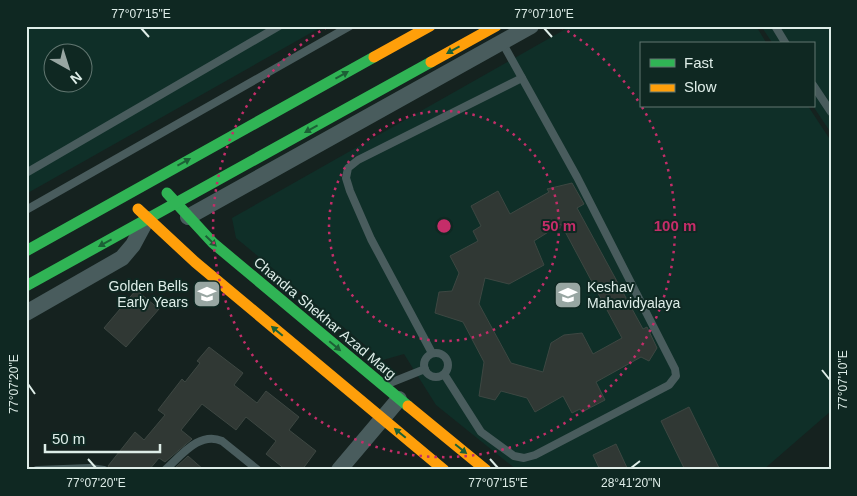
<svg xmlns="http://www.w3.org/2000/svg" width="857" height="496" font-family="Helvetica,sans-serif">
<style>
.built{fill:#0f2f28;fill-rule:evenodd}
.building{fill:#303834;stroke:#3d4742;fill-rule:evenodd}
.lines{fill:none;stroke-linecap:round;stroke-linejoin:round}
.lane{stroke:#495c5d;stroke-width:8}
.street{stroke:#495c5d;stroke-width:16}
.fast{stroke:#30b455;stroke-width:11}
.slow{stroke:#ff9f0a;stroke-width:11}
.oneway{fill:#1c6036}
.ticks{fill:none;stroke:#deede8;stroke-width:2}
.ring{fill:none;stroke:#c52d69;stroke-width:2.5;stroke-dasharray:2.5 5}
.labels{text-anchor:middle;stroke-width:4;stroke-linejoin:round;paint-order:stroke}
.poi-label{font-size:14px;fill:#deede8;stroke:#0f2822;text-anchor:end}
.street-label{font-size:14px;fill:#deede8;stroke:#0f2822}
.centre{fill:#c52d69;stroke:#0f2822;stroke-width:2.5}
.ring-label{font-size:15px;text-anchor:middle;font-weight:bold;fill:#c52d69;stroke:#0f2822;stroke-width:4;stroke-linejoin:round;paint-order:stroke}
.neatline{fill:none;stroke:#deede8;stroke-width:2}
.ticks-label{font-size:12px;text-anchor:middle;fill:#deede8}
</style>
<rect width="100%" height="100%" fill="#15221f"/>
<g class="built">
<path d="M 26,26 L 323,26 L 26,194 ZM 52,52 L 82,52 L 82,82 L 52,82 Z"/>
<polygon points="571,26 756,26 767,44 641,44 641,106 808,106 831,141 831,411 763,470 517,470 436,405 404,354 383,360 236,238 232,218"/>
<polygon points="761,26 831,26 831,133 813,106 813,44 773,44"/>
</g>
<g class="building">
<path d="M 572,183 L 584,204 L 577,208 L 643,329 L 647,327 L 657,348 L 649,361 L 641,357 L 596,382 L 605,400 L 582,412 L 580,409 L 572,413 L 563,396 L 535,412 L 527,398 L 501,391 L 495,400 L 479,396 L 484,362 L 463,322 L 435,313 L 439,292 L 452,291 L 459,273 L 450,256 L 478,241 L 473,231 L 481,226 L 471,206 L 498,191 L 510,214 L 549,192 L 547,189 ZM 561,224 L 622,338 L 593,354 L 582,333 L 564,335 L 551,343 L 543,372 L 511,363 L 479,304 L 485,278 L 509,284 L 544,265 L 534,241 Z"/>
<polygon points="136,290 159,309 126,347 104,328"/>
<polygon points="209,347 243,373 234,385 257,403 266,391 299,417 289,430 316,451 302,470 286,470 266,454 276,441 246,417 236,430 202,404 181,430 192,439 165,462 159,458 149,470 110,470 108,466 135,432 144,440 165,415 158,410 182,379 185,382 200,363 197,361"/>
<polygon points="689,407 720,470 685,470 661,421"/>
<polygon points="616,444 628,470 600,470 593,455"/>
<polygon points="188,456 204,470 174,469"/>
</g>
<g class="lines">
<g class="lane">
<polyline points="775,26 786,44"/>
<polyline points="813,85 831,112"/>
<polyline points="26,173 279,26"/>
<polyline points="26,210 350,26"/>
<circle cx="436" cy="365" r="12"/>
<polyline points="432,353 371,239 350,191 346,178 348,168 358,160 522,78"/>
<polyline points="444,374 481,432 514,456 524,458 535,455 669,385 676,376 675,369 577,177 502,42"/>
<polyline points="385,385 425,369"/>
<polyline points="37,470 90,468 104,470"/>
<path d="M 165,470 C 181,456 199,431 222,441 L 258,470"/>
</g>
<g class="street">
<polyline points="188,217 531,26"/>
<polyline points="26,313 122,258 133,245 147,219"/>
<polyline points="339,470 399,399"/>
</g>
<g class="fast">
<polyline points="167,193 213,243 408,406"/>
<polyline points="26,251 374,57"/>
<polyline points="26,286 431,62"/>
</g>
<g class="slow">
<polyline points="374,57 430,26"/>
<polyline points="431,62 496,26"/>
<polyline points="138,209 195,262 444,470"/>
<polyline points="408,406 486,470"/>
</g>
</g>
<defs><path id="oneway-solid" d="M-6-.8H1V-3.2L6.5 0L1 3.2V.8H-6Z" transform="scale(1.25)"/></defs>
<g class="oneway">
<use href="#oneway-solid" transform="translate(453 50) rotate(151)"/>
<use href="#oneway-solid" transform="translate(342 75) rotate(-29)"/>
<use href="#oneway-solid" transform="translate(311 129) rotate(151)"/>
<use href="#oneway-solid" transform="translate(184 162) rotate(-29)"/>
<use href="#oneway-solid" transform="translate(211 241) rotate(44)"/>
<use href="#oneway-solid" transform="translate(105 243) rotate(151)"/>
<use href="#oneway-solid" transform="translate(277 331) rotate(-140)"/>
<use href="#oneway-solid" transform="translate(335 346) rotate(40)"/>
<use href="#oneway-solid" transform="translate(400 433) rotate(-140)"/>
<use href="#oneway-solid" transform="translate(461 449) rotate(39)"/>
</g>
<path class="ticks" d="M 141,28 L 149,37M 544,28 L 552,37M 822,370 L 830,380M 28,384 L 35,394M 88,459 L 96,468M 490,459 L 498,468M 631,468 L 640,461"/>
<g class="ring">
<circle cx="444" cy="226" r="115"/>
<path d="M561 27A231 231 0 0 1 640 104M642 107A231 231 0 1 1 327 27"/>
</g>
<defs>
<g id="school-square" transform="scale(1.4375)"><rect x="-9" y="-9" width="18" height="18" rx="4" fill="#98a6a2" stroke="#0f2822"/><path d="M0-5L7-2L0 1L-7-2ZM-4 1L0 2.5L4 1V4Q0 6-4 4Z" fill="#fff"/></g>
<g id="university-square" transform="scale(1.4375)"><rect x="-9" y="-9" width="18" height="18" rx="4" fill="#98a6a2" stroke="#0f2822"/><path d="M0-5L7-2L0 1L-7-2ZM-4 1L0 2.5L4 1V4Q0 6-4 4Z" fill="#fff"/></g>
</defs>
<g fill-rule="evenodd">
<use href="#school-square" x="207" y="294"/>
<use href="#university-square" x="568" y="295"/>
</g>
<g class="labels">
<g class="poi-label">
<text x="188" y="291">Golden Bells<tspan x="188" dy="16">Early Years</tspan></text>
<text x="587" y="292" text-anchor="start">Keshav<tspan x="587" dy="16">Mahavidyalaya</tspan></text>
</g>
<g class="street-label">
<text transform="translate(325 318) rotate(40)" y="5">Chandra Shekhar Azad Marg</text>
</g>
</g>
<circle cx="444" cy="226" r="8" class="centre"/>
<g class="ring-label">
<text x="559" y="231">50 m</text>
<text x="675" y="231">100 m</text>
</g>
<rect width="857" height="496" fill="none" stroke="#0f2822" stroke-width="55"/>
<rect x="640" y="42" width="175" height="65" fill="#0f2822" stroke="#627771"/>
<rect x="650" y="59" width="25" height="8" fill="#30b455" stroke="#627771"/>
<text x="684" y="68" font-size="15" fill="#deede8">Fast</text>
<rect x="650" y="84" width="25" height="8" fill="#ff9f0a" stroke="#627771"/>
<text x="684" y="92" font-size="15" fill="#deede8">Slow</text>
<g transform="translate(68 68) rotate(141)"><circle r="24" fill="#0f2822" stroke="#627771"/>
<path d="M0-4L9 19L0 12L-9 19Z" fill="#98a6a2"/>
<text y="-8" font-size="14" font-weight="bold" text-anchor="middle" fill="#deede8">N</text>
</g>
<path d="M45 444v8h115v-8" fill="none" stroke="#deede8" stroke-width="2.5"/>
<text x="52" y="444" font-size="15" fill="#deede8" stroke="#0f2822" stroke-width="4" paint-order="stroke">50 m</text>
<rect x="28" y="28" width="802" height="440" class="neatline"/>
<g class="ticks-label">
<text x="141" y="18">77°07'15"E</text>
<text x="544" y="18">77°07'10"E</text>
<text transform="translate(843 380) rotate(-90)" y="4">77°07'10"E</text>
<text transform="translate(14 384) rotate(-90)" y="4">77°07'20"E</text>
<text x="96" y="487">77°07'20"E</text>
<text x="498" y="487">77°07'15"E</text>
<text x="631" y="487">28°41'20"N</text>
</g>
</svg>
